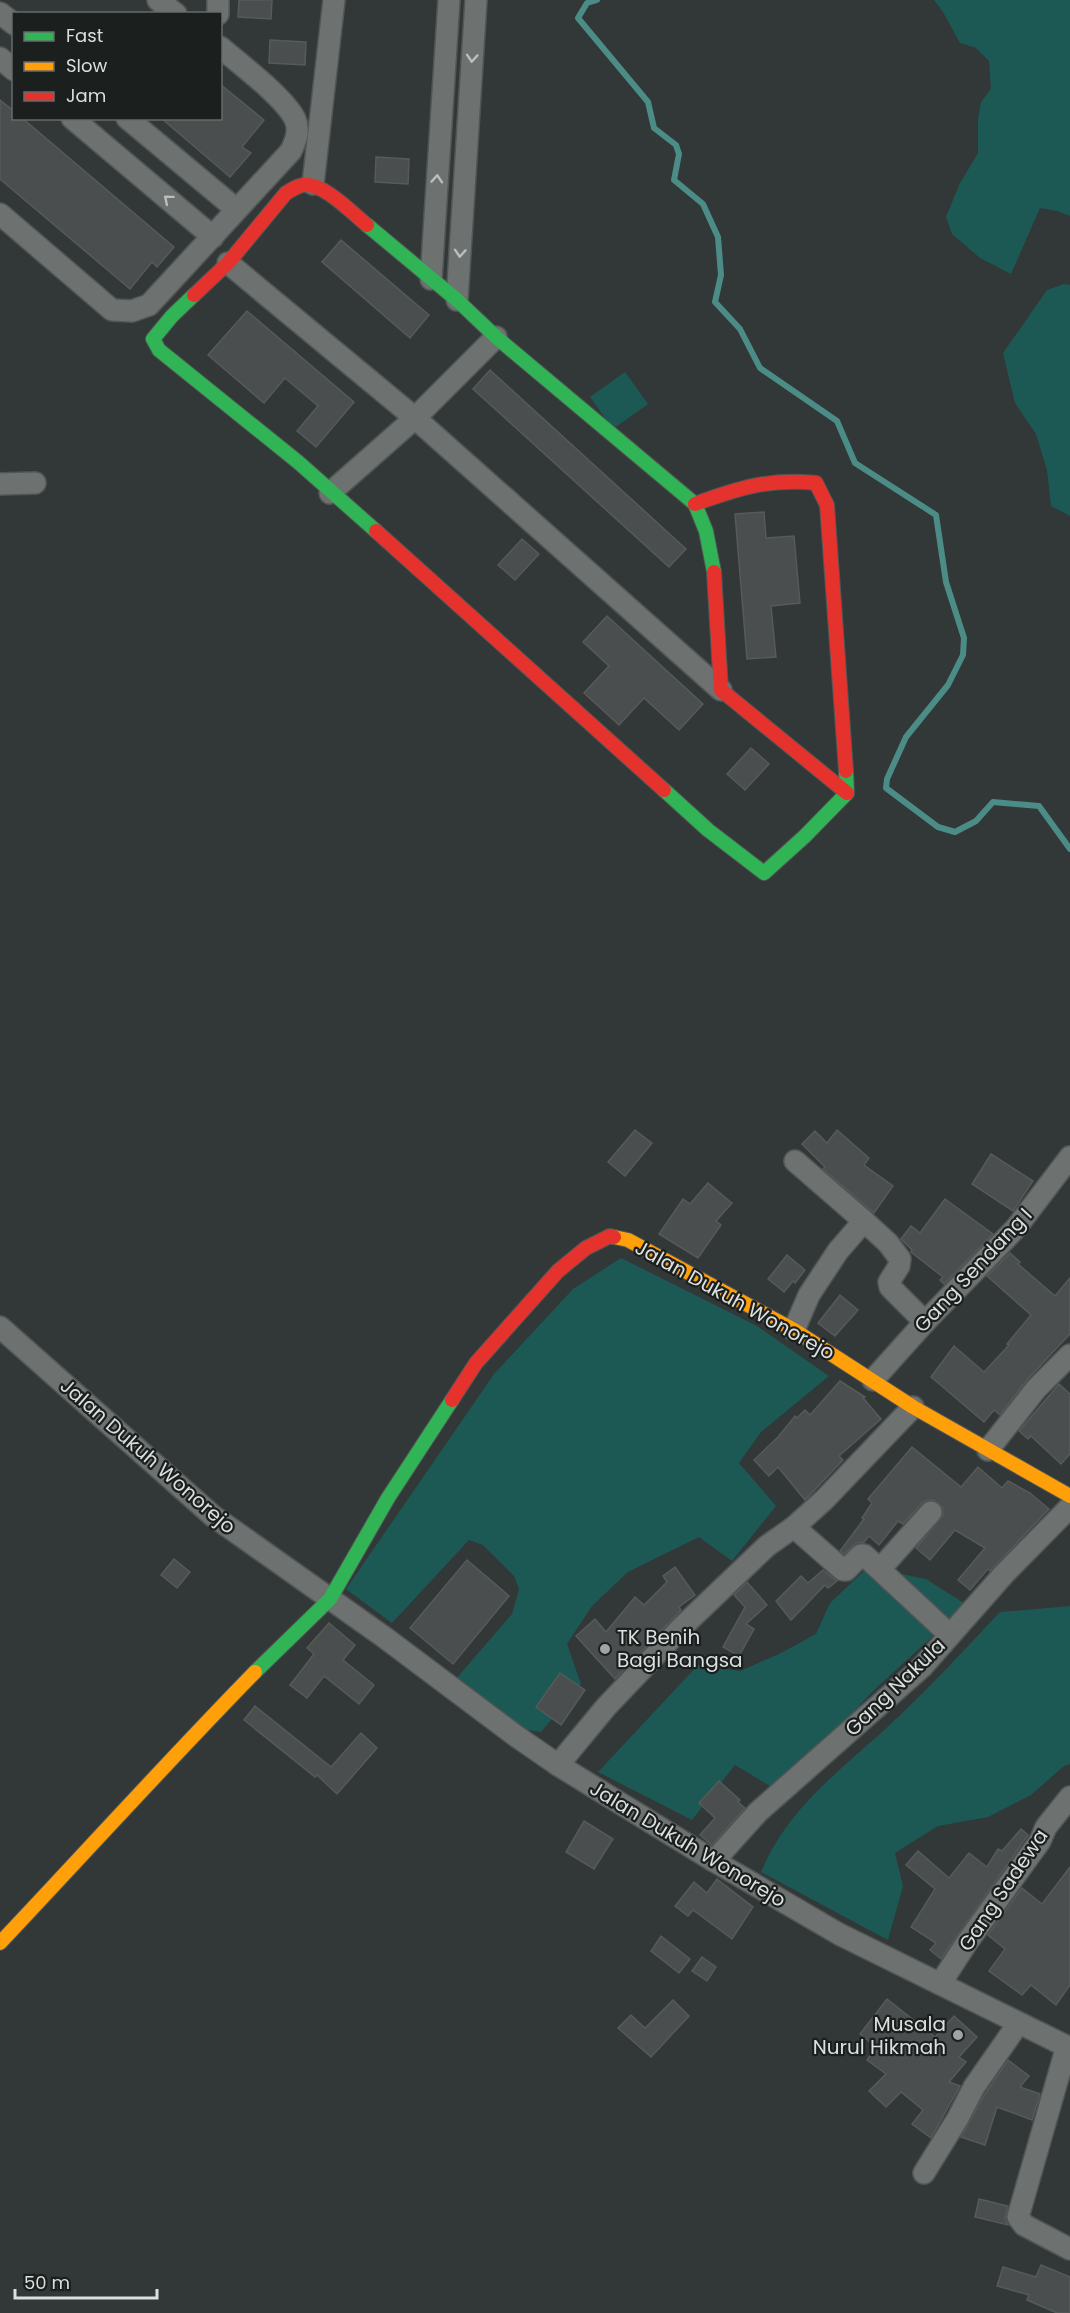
<svg xmlns="http://www.w3.org/2000/svg" width="1070" height="2313" font-family="Poppins,sans-serif">
<style>
.green{fill:#1c5954}
.lines{fill:none;stroke-linecap:round;stroke-linejoin:round}
.stream{stroke:#4b8d86;stroke-width:6}
.building{fill:#4a4e4e;stroke:#565a59;stroke-width:1.5}
.street-casing{stroke:#505555;stroke-width:24}
.fast-casing{stroke:#505555;stroke-width:16}
.slow-casing{stroke:#505555;stroke-width:16}
.jam-casing{stroke:#505555;stroke-width:16}
.street{stroke:#6d7170;stroke-width:21}
.fast{stroke:#30b455;stroke-width:14}
.slow{stroke:#ff9f0a;stroke-width:14}
.jam{stroke:#e5322d;stroke-width:14}
.oneway{stroke:#b9bebe}
.poi-dot{fill:#9fa4a4;stroke:#1b1f1e;stroke-width:2}
.labels{text-anchor:middle;stroke-width:4.5;stroke-linejoin:round;paint-order:stroke}
.street-label{font-size:20px;fill:#dadfdf;stroke:#1b1f1e}
.poi-label{font-size:20px;fill:#dadfdf;stroke:#1b1f1e;text-anchor:start}
</style>
<rect width="100%" height="100%" fill="#323737"/>
<g class="green">
<polygon points="934,0 1070,0 1070,216 1057,211 1040,208 1011,274 980,258 952,234 946,217 960,183 978,153 978,119 981,102 991,89 989,61 976,48 960,43 943,12"/>
<polygon points="1064,284 1070,285 1070,516 1051,506 1047,470 1036,434 1015,403 1003,353 1047,290"/>
<polygon points="625,372 648,404 613,429 590,397"/>
<polygon points="621,1258 757,1326 829,1376 761,1432 739,1463 776,1506 732,1561 699,1537 628,1572 592,1606 567,1644 581,1684 541,1732 520,1729 455,1680 512,1614 519,1589 514,1576 483,1545 469,1540 392,1623 346,1589 494,1374 573,1289"/>
<polygon points="868,1567 926,1579 967,1605 874,1690 830,1737 770,1786 735,1765 692,1820 598,1772 698,1665 740,1671 779,1654 816,1634 830,1603"/>
<path d="M 1070,1606 L 1070,1764 L 1064,1766 L 1031,1795 L 988,1817 L 938,1826 L 895,1853 L 903,1886 L 888,1940 L 761,1872 C 789,1805 844,1768 895,1720 C 932,1685 966,1648 1000,1612 Z"/>
</g>
<g class="lines">
<polyline class="stream" points="597,0 587,3 578,18 648,102 654,128 676,145 679,154 674,180 703,204 718,237 721,275 715,302 740,329 760,368 837,421 855,463 936,515 946,582 964,638 963,655 948,685 906,737 887,779 886,788 938,827 955,832 976,821 993,802 1039,806 1070,849"/>
</g>
<g class="building">
<polygon points="239,0 272,0 271,19 238,17"/>
<polygon points="270,40 306,42 305,65 269,63"/>
<polygon points="220,84 264,120 242,147 251,153 230,177 161,118 220,118"/>
<polygon points="0,100 14,111 14,118 22,118 174,247 157,267 152,262 130,289 0,179"/>
<polygon points="376,157 409,159 408,184 375,182"/>
<polygon points="341,240 429,315 410,338 322,262"/>
<polygon points="247,311 354,402 316,447 297,431 318,406 285,378 264,403 208,355"/>
<polygon points="490,370 686,549 669,567 473,389"/>
<polygon points="764,512 766,538 794,536 800,603 771,606 776,657 747,659 735,514"/>
<polygon points="522,539 539,554 515,580 498,565"/>
<polygon points="607,616 703,704 679,730 644,698 619,725 584,693 609,666 583,642"/>
<polygon points="751,748 769,764 745,790 727,774"/>
<polygon points="635,1130 652,1143 625,1176 608,1162"/>
<polygon points="837,1130 869,1158 864,1165 893,1186 874,1213 823,1169 825,1167 802,1144 815,1131 827,1143"/>
<polygon points="991,1154 1033,1181 1013,1211 972,1184"/>
<polygon points="708,1183 732,1203 716,1221 721,1225 698,1258 659,1234 683,1199 690,1204"/>
<polygon points="945,1199 993,1234 944,1284 940,1280 943,1277 911,1252 912,1250 901,1239 911,1226 920,1233"/>
<polygon points="1010,1253 1020,1262 1018,1264 1055,1296 1070,1278 1070,1334 1026,1381 1000,1415 994,1410 984,1422 931,1377 954,1346 984,1372 1009,1345 1007,1344 1031,1315 987,1276"/>
<polygon points="787,1255 805,1270 795,1283 793,1281 784,1292 768,1279"/>
<polygon points="840,1295 858,1310 835,1336 818,1323"/>
<polygon points="840,1381 865,1397 863,1398 881,1419 839,1456 843,1460 805,1500 778,1467 769,1476 754,1460 778,1437 795,1416 797,1418 805,1410 810,1415"/>
<polygon points="1059,1384 1070,1394 1070,1454 1061,1464 1031,1436 1028,1439 1019,1431"/>
<polygon points="912,1447 961,1487 978,1467 1002,1488 1008,1481 1030,1493 1049,1509 990,1571 988,1569 970,1590 958,1580 985,1548 955,1530 930,1560 916,1548 943,1515 943,1508 934,1500 928,1500 922,1503 903,1524 898,1521 879,1545 869,1536 864,1542 856,1543 844,1554 840,1551 864,1519 862,1518 872,1503 868,1499"/>
<polygon points="174,1559 190,1572 177,1588 161,1575"/>
<polygon points="467,1560 509,1596 453,1664 410,1628"/>
<polygon points="675,1567 695,1595 679,1607 681,1610 615,1679 576,1636 595,1619 606,1632 635,1597 644,1605 667,1582 663,1576"/>
<polygon points="823,1570 837,1581 828,1588 825,1585 791,1620 776,1601 801,1576 808,1583"/>
<polygon points="747,1582 767,1605 746,1624 754,1629 739,1656 723,1647 745,1607 734,1595"/>
<polygon points="329,1623 355,1645 343,1660 374,1685 359,1704 324,1676 307,1698 290,1685 314,1654 307,1648"/>
<polygon points="560,1673 585,1690 561,1725 536,1707"/>
<polygon points="255,1706 331,1767 361,1733 377,1748 337,1794 317,1775 315,1777 244,1720"/>
<polygon points="719,1781 740,1800 738,1802 745,1808 712,1845 700,1835 715,1818 699,1803"/>
<polygon points="584,1821 613,1839 594,1869 566,1852"/>
<polygon points="1021,1829 1028,1835 941,1959 930,1950 936,1943 911,1927 935,1889 906,1865 918,1851 949,1878 969,1853 987,1867 998,1849 1002,1851"/>
<polygon points="1070,1867 1070,1985 1056,2005 1031,1985 1022,1995 989,1971 1005,1949 988,1935 1022,1888 1042,1904"/>
<polygon points="717,1879 753,1907 732,1939 693,1910 688,1916 675,1906 694,1882 707,1893"/>
<polygon points="661,1936 690,1959 679,1973 651,1951"/>
<polygon points="702,1957 716,1967 707,1981 692,1971"/>
<polygon points="887,1999 935,2037 954,2016 977,2037 959,2057 966,2062 949,2082 960,2086 931,2138 912,2124 923,2110 901,2092 886,2107 869,2091 886,2074 867,2060 876,2047 860,2034"/>
<polygon points="673,2000 689,2016 651,2057 618,2028 631,2015 645,2028"/>
<polygon points="1008,2060 1029,2076 1020,2087 1040,2094 1032,2120 997,2107 985,2145 961,2137 985,2094"/>
<polygon points="979,2199 1008,2206 1005,2219 1008,2225 975,2217"/>
<polygon points="1041,2265 1070,2277 1070,2313 1057,2313 1027,2300 1029,2295 997,2286 1003,2267 1036,2277"/>
</g>
<g class="lines">
<g class="street-casing">
<g id="street">
<polyline points="158,0 176,14"/>
<polyline points="0,13 14,24"/>
<polyline points="218,14 218,0"/>
<polyline points="0,58 14,70"/>
<polyline points="72,118 213,237"/>
<polyline points="127,118 236,209"/>
<polyline points="313,184 334,0"/>
<path d="M 0,214 L 112,310 L 132,311 L 149,305 L 291,151 C 296,140 300,131 295,119 C 284,97 240,64 220,47"/>
<polyline points="228,263 415,418 721,690"/>
<polyline points="431,279 449,0"/>
<polyline points="457,300 476,0"/>
<polyline points="0,484 35,483"/>
<polyline points="330,493 415,418 496,337"/>
<polyline points="864,1221 888,1243 900,1259 899,1266 889,1282 890,1287 925,1322"/>
<polyline points="0,1327 213,1516 384,1637 516,1736 558,1765 714,1861 839,1934 1070,2048"/>
<polyline points="794,1330 809,1295 838,1251 864,1221 795,1161"/>
<polyline points="873,1380 925,1322 1016,1228 1070,1157"/>
<polyline points="988,1450 1036,1389 1070,1355"/>
<polyline points="794,1527 843,1570 846,1570 861,1555 864,1555 950,1635"/>
<polyline points="880,1569 931,1512"/>
<polyline points="558,1765 606,1707 682,1627 767,1546 794,1527 824,1500 913,1407"/>
<polyline points="714,1861 758,1812 922,1667 1004,1574 1070,1507"/>
<polyline points="940,1984 968,1941 1040,1841 1046,1827 1070,1797"/>
<polyline points="1067,2046 1018,2217 1024,2225 1070,2249"/>
<polyline points="924,2173 958,2118 974,2087 1018,2024"/>
</g>
</g>
<g class="fast-casing">
<g id="fast">
<polyline points="367,225 457,300 496,337 695,504 706,531 714,572"/>
<polyline points="194,295 172,316 153,339 159,350 298,462 376,531"/>
<polyline points="664,790 708,830 764,873 805,836 847,793 846,771"/>
<polyline points="255,1672 330,1599 388,1498 452,1400"/>
</g>
</g>
<g class="slow-casing">
<g id="slow">
<polyline points="614,1237 628,1240 794,1330 913,1407 1070,1496"/>
<path d="M 0,1943 C 85,1853 168,1761 255,1672"/>
</g>
</g>
<g class="jam-casing">
<g id="jam">
<path d="M 194,295 L 228,263 L 286,193 C 291,190 297,186 303,185 C 323,182 352,213 367,225"/>
<path d="M 695,504 C 738,488 770,478 816,483 L 827,505 L 846,771"/>
<polyline points="376,531 664,790"/>
<polyline points="714,572 721,690 847,793"/>
<polyline points="452,1400 476,1363 558,1271 586,1248 610,1236 614,1237"/>
</g>
</g>
<use href="#street" class="street"/>
<use href="#fast" class="fast"/>
<use href="#slow" class="slow"/>
<use href="#jam" class="jam"/>
</g>
<defs><path id="oneway-chevron" d="M-2-3.5L2.5 0L-2 3.5" fill="none" stroke-width="1.6" stroke-linecap="round" stroke-linejoin="round" transform="scale(1.5)"/></defs>
<g class="oneway">
<use href="#oneway-chevron" transform="translate(472 58) rotate(94)"/>
<use href="#oneway-chevron" transform="translate(437 179) rotate(-86)"/>
<use href="#oneway-chevron" transform="translate(168 199) rotate(-140)"/>
<use href="#oneway-chevron" transform="translate(460 253) rotate(94)"/>
</g>
<g class="poi-dot">
<circle cx="605" cy="1649" r="6"/>
<circle cx="958" cy="2035" r="6"/>
</g>
<g class="labels">
<g class="street-label">
<text transform="translate(973 1270) rotate(-47)" y="7">Gang Sendang I</text>
<text transform="translate(735 1300) rotate(29)" y="7">Jalan Dukuh Wonorejo</text>
<text transform="translate(148 1456) rotate(41)" y="7">Jalan Dukuh Wonorejo</text>
<text transform="translate(895 1687) rotate(-44)" y="7">Gang Nakula</text>
<text transform="translate(688 1844) rotate(31)" y="7">Jalan Dukuh Wonorejo</text>
<text transform="translate(1003 1890) rotate(-56)" y="7">Gang Sadewa</text>
</g>
<g class="poi-label">
<text x="617" y="1644">TK Benih<tspan x="617" dy="23">Bagi Bangsa</tspan></text>
<text x="946" y="2031" text-anchor="end">Musala<tspan x="946" dy="23">Nurul Hikmah</tspan></text>
</g>
</g>
<rect x="12" y="12" width="210" height="108" fill="#1b1f1e" stroke="#676c6b" stroke-width="1.5"/>
<rect x="24" y="32" width="30" height="9" fill="#30b455" stroke="#676c6b" stroke-width="1.5"/>
<text x="66" y="42" font-size="18" fill="#dadfdf">Fast</text>
<rect x="24" y="62" width="30" height="9" fill="#ff9f0a" stroke="#676c6b" stroke-width="1.5"/>
<text x="66" y="72" font-size="18" fill="#dadfdf">Slow</text>
<rect x="24" y="92" width="30" height="9" fill="#e5322d" stroke="#676c6b" stroke-width="1.5"/>
<text x="66" y="102" font-size="18" fill="#dadfdf">Jam</text>
<path d="M15 2289v9h142v-9" fill="none" stroke="#dadfdf" stroke-width="3"/>
<text x="24" y="2289" font-size="18" fill="#dadfdf" stroke="#1b1f1e" stroke-width="4.5" paint-order="stroke">50 m</text>
</svg>
